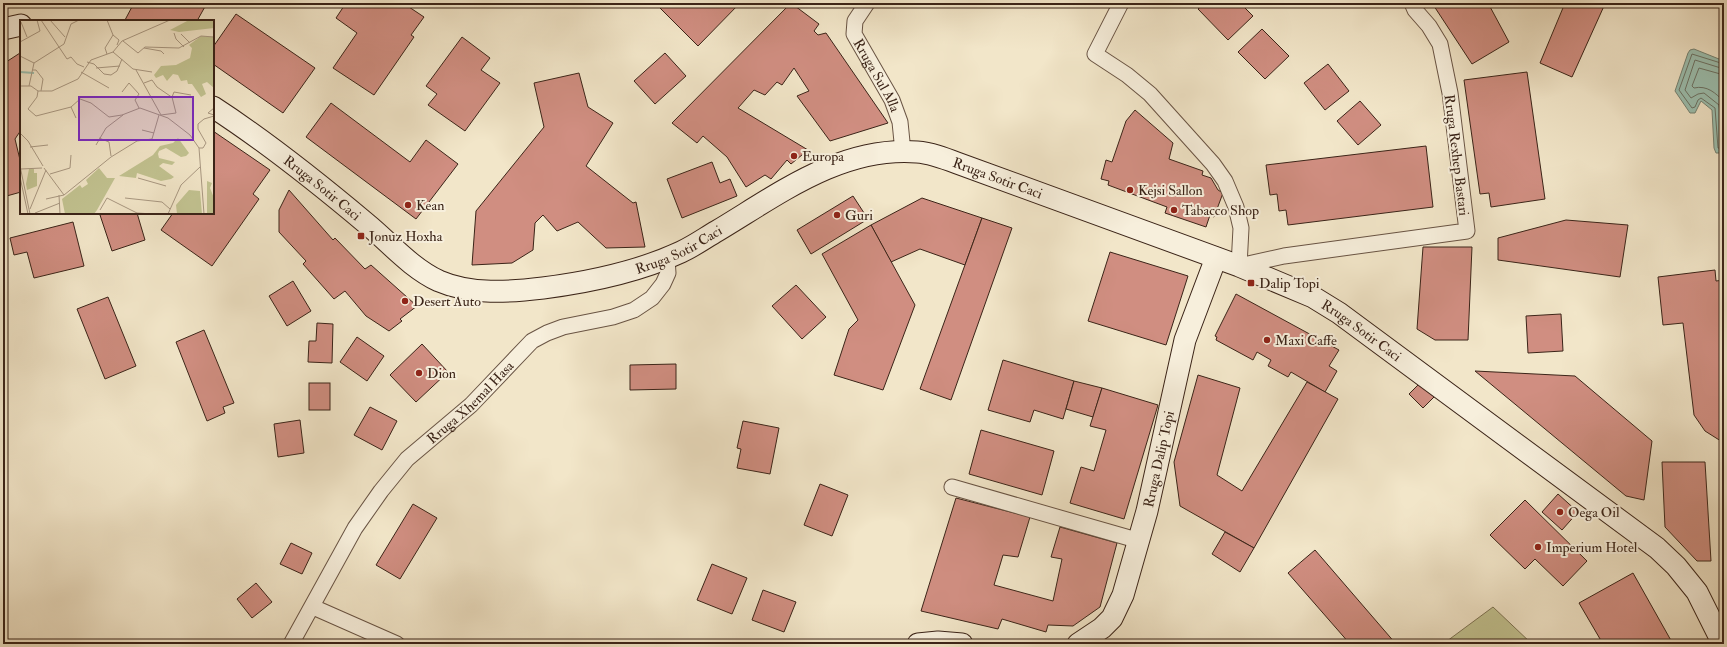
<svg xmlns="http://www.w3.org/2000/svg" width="1727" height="647" font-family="'IM FELL Double Pica',serif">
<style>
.green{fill:#c2c391;stroke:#7e7454}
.water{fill:#9cc0b0;stroke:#758273}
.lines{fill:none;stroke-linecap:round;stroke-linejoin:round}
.shore{stroke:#6c7264;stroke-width:1}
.building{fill:#d08e81;stroke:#3b2418}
.street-casing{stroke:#695444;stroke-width:17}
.secondary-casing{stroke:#3b2418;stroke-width:23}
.street{stroke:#f7efdc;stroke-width:15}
.secondary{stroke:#f7efdc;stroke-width:21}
.poi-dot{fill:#8f2418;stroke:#f7efdc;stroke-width:1.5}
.labels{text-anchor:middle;stroke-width:4;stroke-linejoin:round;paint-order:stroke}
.street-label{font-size:14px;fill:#3b2418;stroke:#f7efdc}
.poi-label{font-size:14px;fill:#3b2418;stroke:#f7efdc;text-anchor:start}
.inset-river{fill:none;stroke:#9cc0b0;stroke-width:2}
.inset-road{fill:none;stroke:#a99882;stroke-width:1}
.view{fill:#7b2cbf;fill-opacity:0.15;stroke:#7b2cbf;stroke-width:2}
.inset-edge{fill:none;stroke:#3b2418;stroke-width:2}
</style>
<rect width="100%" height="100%" fill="#f2e6c9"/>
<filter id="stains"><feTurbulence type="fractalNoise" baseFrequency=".005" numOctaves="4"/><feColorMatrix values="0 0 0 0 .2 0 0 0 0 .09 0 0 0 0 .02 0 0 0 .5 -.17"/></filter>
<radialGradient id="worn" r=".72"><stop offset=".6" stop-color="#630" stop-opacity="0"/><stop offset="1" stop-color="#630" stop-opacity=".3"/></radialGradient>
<polygon class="green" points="1493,607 1532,644 1443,644"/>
<polygon class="water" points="1694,49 1724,61 1724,153 1716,153 1714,148 1712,110 1701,101 1695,113 1690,113 1675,91 1688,53 1690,50"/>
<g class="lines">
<g class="shore">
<polyline points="1724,64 1692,54 1679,90 1692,108 1695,107 1698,100 1701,98 1715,108 1718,148 1724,149"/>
<polyline points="1724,69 1695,60 1685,90 1691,98 1698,94 1704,93 1719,105 1724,144"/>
<path d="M 1724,75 L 1699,68 L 1692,86 L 1694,88 C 1707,85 1716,93 1724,102"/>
</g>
</g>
<g class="building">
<polygon points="3,3 15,3 3,10"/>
<polygon points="134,3 207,3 197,21 127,21 125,20"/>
<polygon points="346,3 403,3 424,17 411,35 414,37 374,95 333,68 357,33 336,18"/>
<polygon points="655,3 740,3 698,46"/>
<polygon points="791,3 819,24 814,31 818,35 826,33 888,123 830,141 797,96 809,91 794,68 782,85 777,82 765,95 754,90 738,108 808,150 791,164 787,160 771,179 765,175 746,187 727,157 703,136 697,143 672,123"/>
<polygon points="1205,3 1240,3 1253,16 1228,40 1198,9"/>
<polygon points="1432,3 1488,3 1509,42 1472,64"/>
<polygon points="1565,3 1612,3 1604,6 1572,77 1540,63"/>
<polygon points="236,14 315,68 283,113 213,64 213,47"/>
<polygon points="1262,29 1289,56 1265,79 1238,52"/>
<polygon points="462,37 490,58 481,70 500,83 465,131 428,105 437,94 426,86"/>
<polygon points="20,53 21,130 15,139 21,164 21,192 3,197 3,64"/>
<polygon points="665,53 686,76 655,104 634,81"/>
<polygon points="1328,64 1349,91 1325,110 1304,83"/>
<polygon points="1527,72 1545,199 1491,207 1489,193 1480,194 1464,80"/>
<polygon points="579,73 588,107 613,123 586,166 633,203 636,202 645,247 606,248 578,222 557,231 543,215 535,223 533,250 512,263 472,265 476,211 544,127 534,83"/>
<polygon points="1360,101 1381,125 1358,145 1337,121"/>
<polygon points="331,103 410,162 426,140 458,164 416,219 306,137"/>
<polygon points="1135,110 1173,143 1169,159 1203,171 1202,175 1211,178 1218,190 1223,193 1214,217 1210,215 1206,227 1165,213 1167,207 1108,185 1109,181 1101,179 1106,160 1112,162 1126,121"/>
<polygon points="213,131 270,170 253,194 259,199 212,266 161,230 173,213 213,213"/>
<polygon points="1426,146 1433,207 1288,225 1286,210 1279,211 1277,194 1270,195 1266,165"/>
<polygon points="712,162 720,183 730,179 737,196 682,218 667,179"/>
<polygon points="289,190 333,240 335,238 365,269 371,265 417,306 400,319 402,321 389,331 366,316 345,291 334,299 303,264 306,261 279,232 279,210"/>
<polygon points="853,196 868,219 811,254 797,230"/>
<polygon points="922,198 982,218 965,265 920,249 891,262 871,225"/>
<polygon points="105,213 137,213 145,240 112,251 100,215"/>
<polygon points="982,218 1012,228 951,400 920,389"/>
<polygon points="1566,220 1628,225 1620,277 1498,260 1498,238"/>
<polygon points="73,222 84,266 34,278 27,252 14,255 10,238"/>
<polygon points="871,225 915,305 883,390 834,375 849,329 858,320 822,254"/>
<polygon points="1423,247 1472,247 1468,340 1435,340 1417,329"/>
<polygon points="1110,252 1188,276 1166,345 1088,321"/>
<polygon points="1715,270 1716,281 1724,280 1724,443 1705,431 1694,415 1683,323 1663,325 1658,277"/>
<polygon points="293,281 311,311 287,326 269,296"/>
<polygon points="796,285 826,317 802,339 772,306"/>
<polygon points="1236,294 1339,350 1329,366 1337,371 1325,392 1291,372 1288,377 1268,366 1271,360 1257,352 1253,360 1216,340 1217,337 1215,336"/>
<polygon points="108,297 136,366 105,379 77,309"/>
<polygon points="1561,314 1563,351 1528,353 1526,316"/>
<polygon points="317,323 333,324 332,363 308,362 309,341 316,341"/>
<polygon points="204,330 234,403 223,407 225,413 207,421 176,342"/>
<polygon points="357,337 384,356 367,381 340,362"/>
<polygon points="422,344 448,372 416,402 390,375"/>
<polygon points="1003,360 1074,381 1063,419 1034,410 1030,422 988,410"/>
<polygon points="676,364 676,389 630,390 630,365"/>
<polygon points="1475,371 1575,376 1652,441 1644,500 1626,496"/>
<polygon points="1198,375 1240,388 1217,475 1242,491 1307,382 1338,399 1254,548 1180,506 1174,462"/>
<polygon points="1074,381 1102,388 1093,417 1066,409"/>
<polygon points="1421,382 1435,396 1423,408 1409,394"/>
<rect x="309" y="383" width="21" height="27"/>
<polygon points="1102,388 1158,405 1124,519 1070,503 1081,467 1094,471 1106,430 1090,426"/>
<polygon points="370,407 397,421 382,450 354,435"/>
<polygon points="300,420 304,453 278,457 274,424"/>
<polygon points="743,421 779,428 770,474 737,468 741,449 737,448"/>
<polygon points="981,430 1054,451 1042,495 969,474"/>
<polygon points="1662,462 1705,462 1711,561 1697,561 1665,527"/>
<polygon points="820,484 848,495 832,536 804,525"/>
<polygon points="1558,494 1578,512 1562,530 1542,512"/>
<polygon points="956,498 1030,517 1018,557 1003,555 994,585 1053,601 1062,559 1051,557 1060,527 1117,543 1100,607 1073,626 1048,625 1046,632 1002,619 998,629 921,611"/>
<polygon points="1525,500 1587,561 1563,586 1535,559 1525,569 1490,535"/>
<polygon points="413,504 437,518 400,579 376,565"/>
<polygon points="1225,532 1254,548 1240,572 1212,554"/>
<polygon points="291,543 312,553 302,574 280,564"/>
<polygon points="1315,550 1396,644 1350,644 1288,573"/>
<polygon points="712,564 747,578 732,614 697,600"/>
<polygon points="1633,573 1673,644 1603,644 1579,603"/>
<polygon points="256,583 272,602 252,618 237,599"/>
<polygon points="763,590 796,602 784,632 752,620"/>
</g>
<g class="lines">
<g class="street-casing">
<g id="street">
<path id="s1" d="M 867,3 L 855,21 L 854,34 L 892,100 L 900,122 L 903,152"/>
<polyline points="1121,3 1095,54 1127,75 1150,94 1213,164 1225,181 1236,207 1241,228 1239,266 1284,256 1467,231 1450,93 1440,44 1429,26 1415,10 1412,3"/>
<polyline points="952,487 1140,541"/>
<polyline points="313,607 397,644"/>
<path id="s2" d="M 291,644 L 355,528 L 381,491 L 407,459 L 471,405 L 532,341 L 547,333 L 563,327 L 613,317 L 634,310 L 652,298 L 663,284 L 668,273 L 667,259"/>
</g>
</g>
<g class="secondary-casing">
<g id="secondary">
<polyline points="3,29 21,25"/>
<path id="s3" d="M 213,107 C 267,142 317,182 367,224 C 390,243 411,268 439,281 C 471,295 510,292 543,288 C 590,282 638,272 681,252 C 694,246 705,238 717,231 C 779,194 841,146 917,152 C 931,153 944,158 957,163 L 1239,266 L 1313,297 L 1339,313 L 1657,548 L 1676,566 L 1697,592 L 1723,644"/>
<polyline points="918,644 938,642 962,644"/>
<path id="s4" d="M 1078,644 L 1102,628 L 1112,618 L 1123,595 L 1147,511 L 1185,340 L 1216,258"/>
</g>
</g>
<use href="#street" class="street"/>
<use href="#secondary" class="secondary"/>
</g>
<g class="poi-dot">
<circle cx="794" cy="156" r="4"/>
<circle cx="1130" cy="190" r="4"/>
<circle cx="408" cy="205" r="4"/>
<circle cx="1174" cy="210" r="4"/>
<circle cx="837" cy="215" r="4"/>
<rect x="357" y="232" width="8" height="8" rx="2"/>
<rect x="1247" y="279" width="8" height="8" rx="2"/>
<circle cx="405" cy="301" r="4"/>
<circle cx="1267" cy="340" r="4"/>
<circle cx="419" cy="373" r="4"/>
<circle cx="1560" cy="512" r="4"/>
<circle cx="1538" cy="547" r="4"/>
</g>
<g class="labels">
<g class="street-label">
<text dy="5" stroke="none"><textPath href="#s1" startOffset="82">Rruga Sul Alla</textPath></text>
<text transform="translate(1457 155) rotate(83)" y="5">Rruga Rexhep Bastari</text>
<text dy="5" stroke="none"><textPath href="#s3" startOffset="880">Rruga Sotir Caci</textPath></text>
<text dy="5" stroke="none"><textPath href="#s3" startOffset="136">Rruga Sotir Caci</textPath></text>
<text dy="5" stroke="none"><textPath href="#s3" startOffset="533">Rruga Sotir Caci</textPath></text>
<text dy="5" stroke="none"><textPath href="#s3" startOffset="1276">Rruga Sotir Caci</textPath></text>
<text dy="5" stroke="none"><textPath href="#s2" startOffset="304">Rruga Xhemal Hasa</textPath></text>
<text dy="5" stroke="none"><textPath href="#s4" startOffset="209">Rruga Dalip Topi</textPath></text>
</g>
<g class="poi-label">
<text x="802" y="161">Europa</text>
<text x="1138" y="195">Kejsi Sallon</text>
<text x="416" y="210">Kean</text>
<text x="1182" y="215">Tabacco Shop</text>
<text x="845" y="220">Guri</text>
<text x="369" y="241">Jonuz Hoxha</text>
<text x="1259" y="288">Dalip Topi</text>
<text x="413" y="306">Desert Auto</text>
<text x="1275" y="345">Maxi Caffe</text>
<text x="427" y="378">Dion</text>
<text x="1568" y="517">Oega Oil</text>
<text x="1546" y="552">Imperium Hotel</text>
</g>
</g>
<g transform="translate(20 20)">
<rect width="194" height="194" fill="#f2e6c9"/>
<path d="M 169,0 L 194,0 L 194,8 L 159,12 L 150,10 ZM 181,16 L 194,17 L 194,68 L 187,62 L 182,64 L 186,74 L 181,77 L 172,64 L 168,64 L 167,60 L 161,61 L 158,55 L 153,54 L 147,61 L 143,55 L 136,58 L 134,55 L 141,46 L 156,45 L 170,38 L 172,28 L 169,25 ZM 158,118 L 169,133 L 166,136 L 161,137 L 146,128 L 139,131 L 138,134 L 139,138 L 155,142 L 152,145 L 143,143 L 139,146 L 154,157 L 151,159 L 141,161 L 117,153 L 116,158 L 99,156 L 133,135 L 140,126 L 153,123 ZM 79,148 L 87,158 L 95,158 L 77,190 L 74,194 L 45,194 L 42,179 L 60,165 L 62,168 L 68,164 L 66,160 ZM 9,149 L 14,149 L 14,153 L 17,153 L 17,166 L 7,170 L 6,164 ZM 187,161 L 192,163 L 190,168 L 194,178 L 194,194 L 187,194 ZM 169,170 L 180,171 L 182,194 L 157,194 L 156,185 Z" fill="#c2c391"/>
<path class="inset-river" d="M 0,52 L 14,53"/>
<path class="inset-road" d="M 21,0 L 47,39 L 51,37 L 57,44 L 64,47M 30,0 L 45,17M 87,0 L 93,15 L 99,20 L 97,25M 1,2 L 7,17M 154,13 L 156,19 L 164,27M 161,14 L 170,23M 103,21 L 118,33 L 125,27 L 159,28 L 181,16 L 194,17M 0,22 L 20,11 L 17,0M 124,28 L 141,31 L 144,34M 93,32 L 113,49 L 132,52M 87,34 L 85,28 L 93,15M 0,36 L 14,43M 67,42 L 74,44 L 84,54 L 91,55 L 97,51 L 102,39M 76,48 L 100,46M 13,50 L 16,50 L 23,59 L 21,71M 116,50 L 141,95 L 156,93 L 152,77 L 154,72 L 171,75M 61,52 L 89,68M 124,63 L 132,60 L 137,67 L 153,78M 0,66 L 11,66 L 18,71 L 17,77 L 8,89 L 16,96 L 51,87 L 60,79 L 71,83 L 89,97 L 102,95 L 120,88 L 148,98 L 170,115 L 179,128 L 183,128 L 186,123 L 178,109 L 178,104 L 184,99 L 194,96M 9,66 L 14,43 L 44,24 L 51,4 L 59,0M 18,71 L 32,71 L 58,59 L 71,40 L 93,32 L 102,21 L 150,0M 102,72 L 109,63 L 119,74 L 115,80 L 119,88M 51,87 L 56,98M 194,88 L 188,93 L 194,95M 122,110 L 134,113M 0,113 L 8,121 L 23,146M 79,118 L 89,122 L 91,136M 76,125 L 86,108 L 103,95M 10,127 L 28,125M 179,128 L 184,194M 0,146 L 10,194M 24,148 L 44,175M 1,149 L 22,148M 30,154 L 50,148 L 51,135M 0,157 L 8,194M 118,158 L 146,166M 39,175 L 40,194M 44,175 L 91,137 L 117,121 L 132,119 L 139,95M 105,178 L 142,182 L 150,189M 26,179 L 44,175M 10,189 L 26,150M 80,190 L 87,178 L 117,193 L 133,194M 15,193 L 40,183M 148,194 L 161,165 L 180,147"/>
<path class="view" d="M 59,77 L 173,77 L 173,120 L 59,120 Z"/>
<rect width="194" height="194" class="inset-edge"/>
</g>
<rect width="1727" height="647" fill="none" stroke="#f2e6c9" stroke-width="16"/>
<rect x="4" y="4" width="1719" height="639" fill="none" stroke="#3b2418" stroke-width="2"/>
<rect x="8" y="8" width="1711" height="631" fill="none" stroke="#3b2418"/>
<rect width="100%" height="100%" filter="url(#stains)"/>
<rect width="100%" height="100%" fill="url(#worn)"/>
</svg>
